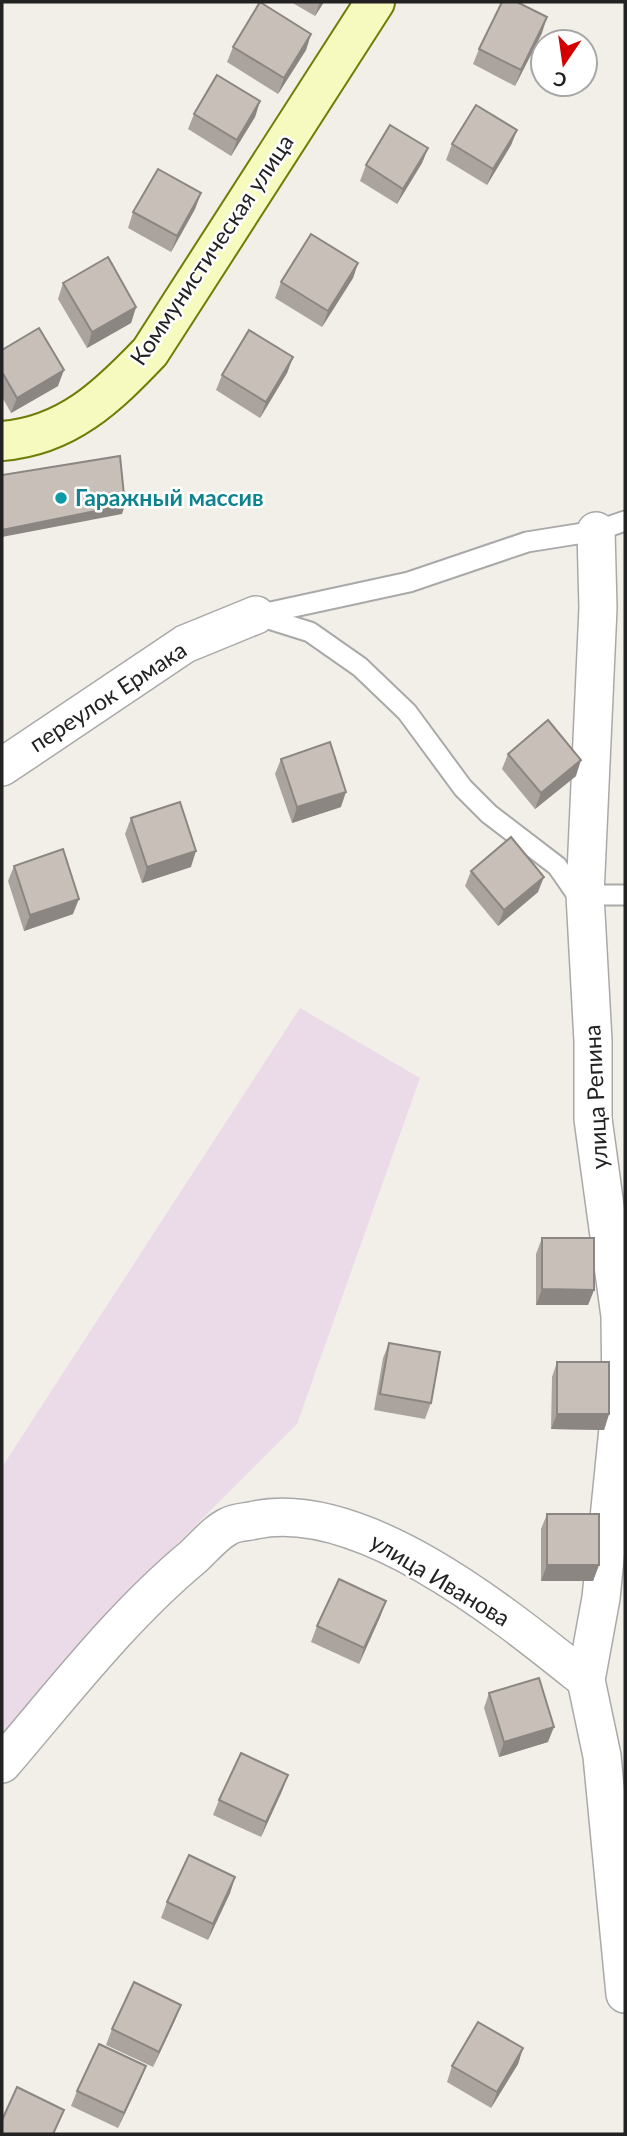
<svg xmlns="http://www.w3.org/2000/svg" width="627" height="2136" font-family="Lato,sans-serif">
<style>
.industrial{fill:#ebdbe8}
.lines{fill:none;stroke-linecap:round;stroke-linejoin:round}
.lane-casing{stroke:#a9a9a9;stroke-width:23}
.street-casing{stroke:#a9a9a9;stroke-width:40}
.secondary-casing{stroke:#707d05;stroke-width:42}
.lane{stroke:#fff;stroke-width:19}
.street{stroke:#fff;stroke-width:37}
.secondary{stroke:#f7fabf;stroke-width:38}
.wall{fill:#aba49e}
.shaded-wall{fill:#8b8681}
.building{fill:#c7bfb8;stroke:#8b8681;stroke-width:2}
.culture-dot{fill:#0f9aa8;stroke:#fff;stroke-width:2.5}
.labels{text-anchor:middle;stroke-width:5;stroke-linejoin:round;paint-order:stroke}
.street-label{font-size:23px;fill:#222;stroke:#fff}
.culture-label{font-size:23px;font-weight:bold;fill:#0d838f;stroke:#fff;text-anchor:start}
</style>
<rect width="100%" height="100%" fill="#f2efe9"/>
<polygon class="industrial" points="300,1008 420,1078 297,1424 121,1600 2,1735 2,1467"/>
<g class="lines">
<g class="lane-casing">
<g id="lane">
<polyline points="256,615 310,632 360,667 407,712 463,788 489,814 557,866 582,902"/>
<polyline points="257,615 409,582 527,542 596,531 625,521"/>
<polyline points="585,895 625,895"/>
</g>
</g>
<g class="street-casing">
<g id="street">
<polyline points="596,531 598,608 585,895 593,1041 593,1119 620,1316 621,1399 601,1598 586,1680 602,1756 625,1994"/>
<polyline points="2,767 185,644 256,615"/>
<path d="M 2,1764 C 63,1693 121,1617 193,1557 C 204,1547 216,1532 229,1526 C 236,1522 248,1522 255,1520 C 363,1498 506,1616 586,1680"/>
</g>
</g>
<g class="secondary-casing">
<path id="secondary" d="M 2,441 C 67,436 108,396 150,352 L 375,2"/>
</g>
<use href="#lane" class="lane"/>
<use href="#street" class="street"/>
<use href="#secondary" class="secondary"/>
</g>
<g class="wall">
<polygon points="291,2 324,2 315,16"/>
<polygon points="542,33 515,86 473,64 479,49"/>
<polygon points="311,34 306,50 278,94 227,62 233,47"/>
<polygon points="260,101 255,117 231,156 188,129 194,114"/>
<polygon points="517,130 511,145 487,185 446,160 452,144"/>
<polygon points="428,148 422,163 397,204 360,181 366,165"/>
<polygon points="201,193 195,209 171,252 128,228 133,212"/>
<polygon points="358,263 353,278 322,327 275,298 281,282"/>
<polygon points="63,283 136,307 131,323 87,348 58,299"/>
<polygon points="2,350 58,386 11,413 2,397"/>
<polygon points="293,357 287,373 260,418 216,390 222,375"/>
<polygon points="508,754 576,776 535,809 502,769"/>
<polygon points="281,759 341,807 292,823 275,774"/>
<polygon points="131,818 191,867 142,883 125,834"/>
<polygon points="14,866 73,914 24,931 8,881"/>
<polygon points="471,871 538,892 498,926 465,886"/>
<polygon points="542,1238 594,1290 588,1305 536,1305 536,1254"/>
<polygon points="389,1343 431,1403 425,1419 374,1410 383,1358"/>
<polygon points="557,1362 609,1414 604,1430 551,1429 552,1377"/>
<polygon points="547,1514 599,1565 593,1581 541,1581 541,1529"/>
<polygon points="386,1601 380,1617 359,1664 311,1642 317,1626"/>
<polygon points="489,1693 548,1742 499,1757 484,1708"/>
<polygon points="288,1775 282,1791 261,1837 213,1815 219,1800"/>
<polygon points="235,1877 230,1893 208,1940 161,1918 167,1902"/>
<polygon points="175,2020 153,2067 106,2045 112,2029"/>
<polygon points="523,2048 518,2064 491,2108 447,2082 452,2066"/>
<polygon points="146,2066 140,2081 118,2128 71,2106 77,2091"/>
</g>
<g class="shaded-wall">
<polygon points="320,2 324,2 315,16"/>
<polygon points="547,17 542,33 515,86 521,70"/>
<polygon points="311,34 306,50 278,94 284,78"/>
<polygon points="260,101 255,117 231,156 237,140"/>
<polygon points="517,130 511,145 487,185 493,169"/>
<polygon points="428,148 422,163 397,204 403,189"/>
<polygon points="201,193 195,209 171,252 177,236"/>
<polygon points="358,263 353,278 322,327 328,311"/>
<polygon points="136,307 131,323 87,348 92,332"/>
<polygon points="293,357 287,373 260,418 266,402"/>
<polygon points="64,370 58,386 11,413 17,398"/>
<polygon points="125,505 122,514 2,537 2,530"/>
<polygon points="581,760 576,776 535,809 541,793"/>
<polygon points="346,792 341,807 292,823 297,807"/>
<polygon points="196,851 191,867 142,883 147,867"/>
<polygon points="544,877 538,892 498,926 504,910"/>
<polygon points="79,899 73,914 24,931 30,915"/>
<polygon points="542,1289 594,1290 588,1305 536,1305"/>
<polygon points="557,1414 609,1414 604,1430 551,1429"/>
<polygon points="547,1565 599,1565 593,1581 541,1581"/>
<polygon points="386,1601 380,1617 359,1664 364,1648"/>
<polygon points="554,1727 548,1742 499,1757 504,1742"/>
<polygon points="288,1775 282,1791 261,1837 266,1822"/>
<polygon points="235,1877 230,1893 208,1940 213,1924"/>
<polygon points="181,2005 175,2020 153,2067 159,2052"/>
<polygon points="523,2048 518,2064 491,2108 497,2092"/>
<polygon points="146,2066 140,2081 118,2128 124,2113"/>
</g>
<g class="building">
<polygon points="260,2 311,34 284,78 233,47"/>
<polygon points="502,2 517,2 547,17 521,70 479,49"/>
<polygon points="217,75 260,101 237,140 194,114"/>
<polygon points="476,105 517,130 493,169 452,144"/>
<polygon points="390,125 428,148 403,189 366,165"/>
<polygon points="158,169 201,193 177,236 133,212"/>
<polygon points="311,234 358,263 328,311 281,282"/>
<polygon points="108,257 136,307 92,332 63,283"/>
<polygon points="39,328 64,370 17,398 2,372 2,350"/>
<polygon points="249,330 293,357 266,402 222,375"/>
<polygon points="120,456 125,505 2,530 2,475"/>
<polygon points="548,720 581,760 541,793 508,754"/>
<polygon points="330,742 346,792 297,807 281,759"/>
<polygon points="180,802 196,851 147,867 131,818"/>
<polygon points="511,837 544,877 504,910 471,871"/>
<polygon points="63,849 79,899 30,915 14,866"/>
<polygon points="542,1238 594,1238 594,1290 542,1289"/>
<polygon points="389,1343 440,1352 431,1403 380,1394"/>
<rect x="557" y="1362" width="52" height="52"/>
<rect x="547" y="1514" width="52" height="51"/>
<polygon points="339,1579 386,1601 364,1648 317,1626"/>
<polygon points="539,1678 554,1727 504,1742 489,1693"/>
<polygon points="241,1753 288,1775 266,1822 219,1800"/>
<polygon points="189,1855 235,1877 213,1924 167,1902"/>
<polygon points="134,1982 181,2005 159,2052 112,2029"/>
<polygon points="478,2022 523,2048 497,2092 452,2066"/>
<polygon points="99,2044 146,2066 124,2113 77,2091"/>
<polygon points="17,2087 64,2110 53,2134 2,2134 2,2120"/>
</g>
<circle class="culture-dot" cx="61" cy="498" r="7"/>
<g class="labels">
<g class="street-label">
<text transform="translate(212 250) rotate(-56)" y="8">Коммунистическая улица</text>
<text transform="translate(108 697) rotate(-33)" y="8">переулок Ермака</text>
<text transform="translate(596 1097) rotate(-93)" y="8">улица Репина</text>
<text transform="translate(440 1580) rotate(31)" y="8">улица Иванова</text>
</g>
<g class="culture-label">
<text x="75" y="506">Гаражный массив</text>
</g>
</g>
<rect width="627" height="2136" fill="none" stroke="#222222" stroke-width="7"/>
<g transform="translate(564 63) rotate(193)"><circle r="33" fill="#ffffff" stroke="#a7a7a7" stroke-width="2"/>
<path d="M0-5L12 26L0 18L-12 26Z" fill="#d40000"/>
<text y="-10" font-size="19" font-weight="bold" text-anchor="middle" fill="#222222">С</text>
</g>
</svg>
